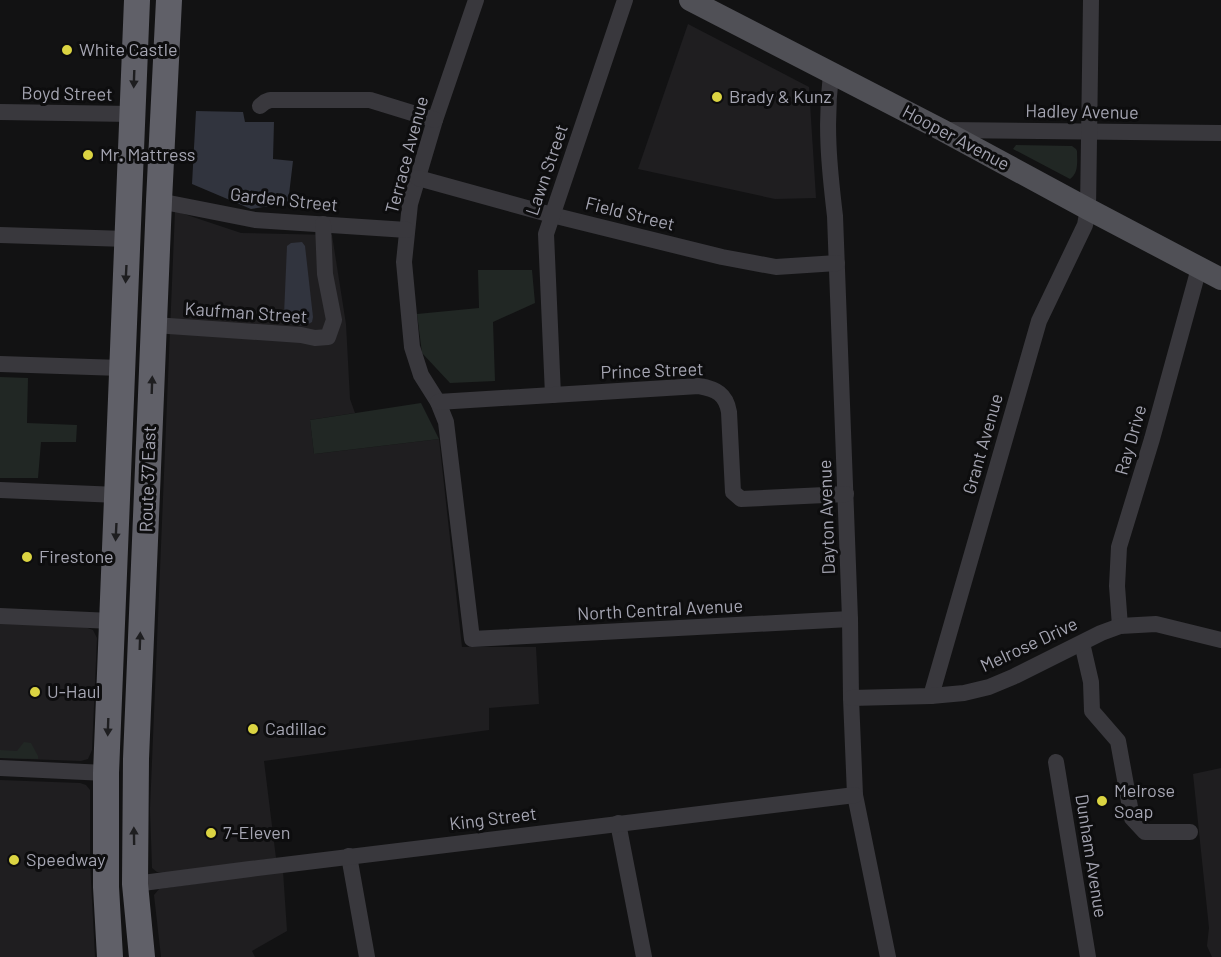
<svg xmlns="http://www.w3.org/2000/svg" width="1221" height="957" font-family="Barlow,sans-serif">
<style>
.built{fill:#1f1e20}
.green{fill:#212724}
.water{fill:#31343e}
.lines{fill:none;stroke-linecap:round;stroke-linejoin:round}
.minor{stroke:#39383d;stroke-width:16}
.major{stroke:#505056;stroke-width:22}
.highway{stroke:#606068;stroke-width:26}
.oneway{fill:#1e1e20}
.poi-dot{fill:#dbd442;stroke:#0d0d0e;stroke-width:2}
.labels{text-anchor:middle;stroke-width:6;stroke-linejoin:round;paint-order:stroke}
.poi-label{font-size:18px;fill:#a5a5b2;stroke:#0d0d0e;text-anchor:start}
.street-label{font-size:18px;fill:#a5a5b2;stroke:#0d0d0e}
</style>
<rect width="100%" height="100%" fill="#121213"/>
<g class="built">
<polygon points="688,24 809,87 816,198 775,199 638,169"/>
<polygon points="175,211 241,233 332,235 346,324 350,399 355,413 310,420 314,454 439,439 462,647 536,647 539,704 489,708 489,730 264,761 276,858 164,873 157,872 152,868 150,809"/>
<polygon points="0,623 85,627 93,630 97,638 92,750 88,759 81,761 0,758"/>
<polygon points="1221,768 1221,957 1212,957 1207,946 1209,928 1193,774"/>
<polygon points="0,780 80,783 86,785 90,790 90,861 95,957 0,957"/>
<polygon points="283,871 287,931 252,951 255,957 161,957 154,895 159,889"/>
</g>
<g class="green">
<path d="M 1016,145 L 1072,146 L 1076,149 L 1077,151 C 1077,161 1079,173 1070,179 L 1013,149 Z"/>
<polygon points="478,270 532,270 535,303 493,322 495,381 450,383 422,353 417,314 479,308"/>
<polygon points="0,377 28,378 27,423 77,425 76,442 41,442 38,478 0,478"/>
<polygon points="421,403 439,439 314,454 310,420"/>
<polygon points="24,742 31,743 38,756 38,759 0,758 0,750 17,751"/>
</g>
<g class="water">
<polygon points="196,111 243,112 245,122 274,122 273,159 293,161 288,203 251,209 192,184"/>
<path d="M 302,242 L 305,246 L 313,317 L 312,322 C 304,327 295,325 286,323 L 284,315 L 287,246 L 291,243 Z"/>
</g>
<g class="lines">
<g class="minor">
<polyline points="476,0 435,120 410,204 404,262 412,347 421,375 438,402 446,422 472,639 850,619"/>
<path d="M 831,74 C 825,124 829,166 835,216 L 850,619 L 851,698 L 855,795 L 888,957"/>
<polyline points="260,106 265,102 270,100 370,100 435,120"/>
<polyline points="0,112 132,114"/>
<polyline points="946,130 1221,133"/>
<polyline points="418,178 552,215 722,257 776,267 837,263"/>
<polyline points="159,201 255,220 407,230"/>
<polyline points="0,235 127,239"/>
<polyline points="154,325 301,335 315,338 328,337 334,320 325,274 323,224"/>
<polyline points="0,364 121,368"/>
<polyline points="553,395 546,234 625,0"/>
<path d="M 438,402 L 699,386 C 716,389 726,394 729,412 L 733,492 L 741,499 L 846,494"/>
<polyline points="0,490 118,495"/>
<polyline points="0,616 112,621"/>
<polyline points="1120,626 1117,586 1119,547 1152,439 1199,268"/>
<polyline points="1082,643 1091,682 1092,711 1118,741 1132,818 1145,832 1190,832"/>
<polyline points="931,696 1039,321 1085,225 1088,209 1091,0"/>
<polyline points="851,698 931,696 964,693 989,687 1015,676 1101,633 1120,626 1156,624 1221,640"/>
<polyline points="1056,762 1088,957"/>
<polyline points="0,768 106,773"/>
<polyline points="618,823 644,957"/>
<polyline points="349,856 367,957"/>
<polyline points="135,884 250,869 855,795"/>
</g>
<polyline class="major" points="690,0 942,130 1088,209 1221,279"/>
<g class="highway">
<polyline points="110,957 106,887 106,773 137,0"/>
<polyline points="142,957 135,884 136,759 159,201 169,0"/>
</g>
</g>
<defs><path id="oneway-solid" d="M-6-.8H1V-3.2L6.5 0L1 3.2V.8H-6Z" transform="scale(1.5)"/></defs>
<g class="oneway">
<use href="#oneway-solid" transform="translate(134 79) rotate(92)"/>
<use href="#oneway-solid" transform="translate(126 274) rotate(93)"/>
<use href="#oneway-solid" transform="translate(152 385) rotate(-88)"/>
<use href="#oneway-solid" transform="translate(116 532) rotate(93)"/>
<use href="#oneway-solid" transform="translate(140 641) rotate(-88)"/>
<use href="#oneway-solid" transform="translate(108 727) rotate(92)"/>
<use href="#oneway-solid" transform="translate(134 836) rotate(-91)"/>
</g>
<g class="poi-dot">
<circle cx="67" cy="50" r="6"/>
<circle cx="717" cy="97" r="6"/>
<circle cx="88" cy="155" r="6"/>
<circle cx="27" cy="557" r="6"/>
<circle cx="35" cy="692" r="6"/>
<circle cx="253" cy="729" r="6"/>
<circle cx="1102" cy="801" r="6"/>
<circle cx="211" cy="833" r="6"/>
<circle cx="14" cy="860" r="6"/>
</g>
<g class="labels">
<g class="poi-label">
<text x="79" y="56">White Castle</text>
<text x="729" y="103">Brady &amp; Kunz</text>
<text x="100" y="161">Mr. Mattress</text>
<text x="39" y="563">Firestone</text>
<text x="47" y="698">U-Haul</text>
<text x="265" y="735">Cadillac</text>
<text x="1114" y="797">Melrose<tspan x="1114" dy="21">Soap</tspan></text>
<text x="223" y="839">7-Eleven</text>
<text x="26" y="866">Speedway</text>
</g>
<g class="street-label">
<text transform="translate(67 94) rotate(1)" y="6">Boyd Street</text>
<text transform="translate(1082 112) rotate(1)" y="6">Hadley Avenue</text>
<text transform="translate(956 138) rotate(28)" y="6">Hooper Avenue</text>
<text transform="translate(407 155) rotate(-75)" y="6">Terrace Avenue</text>
<text transform="translate(547 170) rotate(-71)" y="6">Lawn Street</text>
<text transform="translate(284 200) rotate(6)" y="6">Garden Street</text>
<text transform="translate(630 214) rotate(14)" y="6">Field Street</text>
<text transform="translate(246 313) rotate(4)" y="6">Kaufman Street</text>
<text transform="translate(652 371) rotate(-2)" y="6">Prince Street</text>
<text transform="translate(1131 440) rotate(-74)" y="6">Ray Drive</text>
<text transform="translate(983 444) rotate(-74)" y="6">Grant Avenue</text>
<text transform="translate(148 479) rotate(-88)" y="6">Route 37 East</text>
<text transform="translate(827 517) rotate(-92)" y="6">Dayton Avenue</text>
<text transform="translate(660 610) rotate(-3)" y="6">North Central Avenue</text>
<text transform="translate(1029 645) rotate(-25)" y="6">Melrose Drive</text>
<text transform="translate(493 819) rotate(-7)" y="6">King Street</text>
<text transform="translate(1091 856) rotate(81)" y="6">Dunham Avenue</text>
</g>
</g>
</svg>
